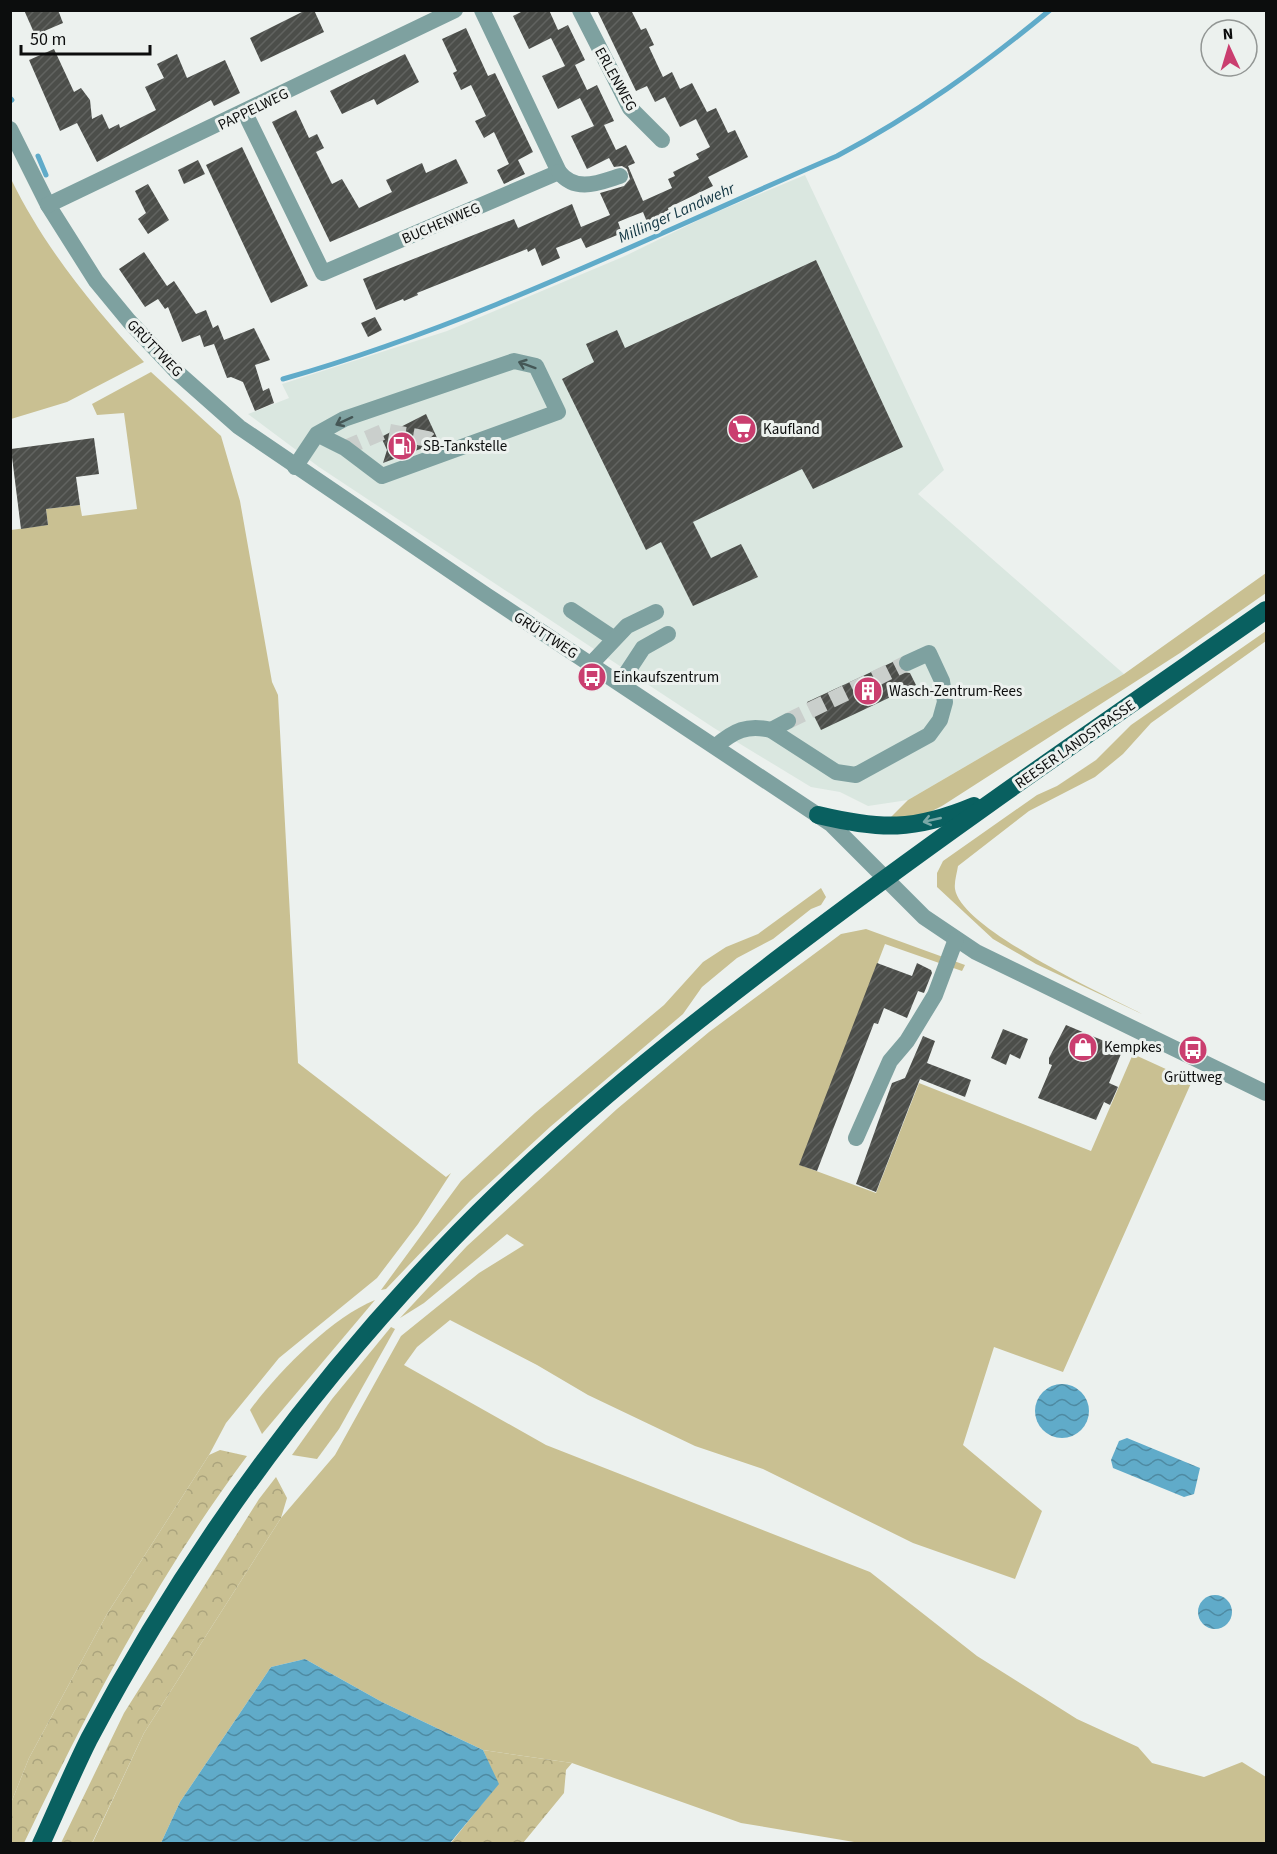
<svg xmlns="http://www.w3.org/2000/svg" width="1277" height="1854" font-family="'Source Sans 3',sans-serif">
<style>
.built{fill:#dae7e0}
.grass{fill:#c9c092}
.forest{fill:url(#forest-crowns)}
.water{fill:url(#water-waves)}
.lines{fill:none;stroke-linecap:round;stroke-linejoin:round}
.stream{stroke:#60abc9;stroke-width:5}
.building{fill:url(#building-hatch)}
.minor-tunnel{stroke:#cacfcc;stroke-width:16;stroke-dasharray:16 8;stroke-linecap:butt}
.minor{stroke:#7ea1a0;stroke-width:16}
.major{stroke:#096060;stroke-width:18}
.oneway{stroke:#455756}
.oneway2{stroke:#7aa8a7}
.labels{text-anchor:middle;stroke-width:6;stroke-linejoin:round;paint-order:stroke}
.street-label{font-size:15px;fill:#0c0d0d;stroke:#ecf1ee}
.poi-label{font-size:15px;fill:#0c0d0d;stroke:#ecf1ee;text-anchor:start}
.water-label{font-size:16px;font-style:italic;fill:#103441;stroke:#ecf1ee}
</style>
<defs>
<pattern id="forest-crowns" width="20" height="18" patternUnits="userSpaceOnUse" patternTransform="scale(1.5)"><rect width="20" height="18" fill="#c9c092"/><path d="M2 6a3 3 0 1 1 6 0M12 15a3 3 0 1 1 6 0" fill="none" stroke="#aba47d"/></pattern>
<pattern id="water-waves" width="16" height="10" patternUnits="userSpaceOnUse" patternTransform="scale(1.5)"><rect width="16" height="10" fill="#60abc9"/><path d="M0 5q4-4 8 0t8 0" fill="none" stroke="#4e8aa2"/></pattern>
<pattern id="building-hatch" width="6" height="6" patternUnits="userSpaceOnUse" patternTransform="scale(1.5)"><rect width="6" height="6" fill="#4c4e4a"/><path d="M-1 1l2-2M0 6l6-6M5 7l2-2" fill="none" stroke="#616360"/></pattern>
</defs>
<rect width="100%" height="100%" fill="#ecf1ee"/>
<polygon class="built" points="805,175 944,470 918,494 1124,674 908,800 868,806 840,792 811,787 714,728 591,647 319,467 248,414 289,398 282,384 447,331 625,256 707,216"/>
<g class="grass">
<path d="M 11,179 C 44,247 93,307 144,362 L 67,402 L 11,419 Z"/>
<polygon points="151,372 221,436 240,501 272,682 278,695 298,1063 446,1177 451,1173 418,1224 377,1278 279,1358 226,1423 209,1455 107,1614 29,1758 11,1803 11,530 48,525 46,509 80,505 82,516 137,509 124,413 97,415 92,404"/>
<polygon points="1266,573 1266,593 1180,653 942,806 926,814 888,820 908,800 1124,674"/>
<path d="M 1266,631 L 1266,641 L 1151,723 L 1123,754 L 1095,777 L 1029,811 L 958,866 C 957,873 954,882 955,889 C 961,929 1105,995 1142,1014 L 1036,964 L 993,939 L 937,887 L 937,873 L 943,861 L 1037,795 L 1057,786 L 1096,760 L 1131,725 Z"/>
<polygon points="821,888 826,897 821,905 811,909 773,939 737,958 702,987 683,1014 550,1127 470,1201 386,1289 381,1290 461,1181 535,1113 664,1005 703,962 726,947 758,934"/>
<polygon points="866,929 965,965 962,971 885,944 800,1165 876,1193 919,1083 1091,1151 1133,1054 1192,1081 1063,1372 994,1347 963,1445 1042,1511 1015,1579 913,1543 763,1469 695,1446 588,1395 537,1365 450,1320 417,1347 404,1365 546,1445 870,1572 977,1656 1077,1719 1138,1747 1152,1763 1204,1777 1242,1762 1266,1777 1266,1843 866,1844 741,1823 572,1763 483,1750 382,1702 305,1659 271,1667 180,1802 161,1843 92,1844 144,1733 281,1518 335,1455 401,1336 479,1273 524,1245 507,1234 424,1303 400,1318 467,1246 617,1109 709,1032 841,934"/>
<path d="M 375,1300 L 262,1434 L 250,1410 C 277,1373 332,1317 375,1300 Z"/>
<polygon points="391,1327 395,1329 339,1429 317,1459 292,1455 332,1399"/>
</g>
<g class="forest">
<path d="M 220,1450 L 247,1456 C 158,1575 88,1709 24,1843 L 11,1843 L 11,1803 L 29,1758 L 107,1614 L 209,1455 Z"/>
<polygon points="276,1477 287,1498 281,1518 144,1733 92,1843 61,1843 124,1713 259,1499"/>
<polygon points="483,1750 572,1763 566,1770 564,1793 523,1843 450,1844 498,1784"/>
</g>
<g class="water">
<circle cx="1062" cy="1411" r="27"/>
<polygon points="1127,1438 1200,1468 1194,1494 1184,1497 1113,1468 1111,1460 1119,1441"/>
<circle cx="1215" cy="1612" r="17"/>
<polygon points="305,1659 382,1702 483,1750 499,1784 450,1843 161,1843 180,1802 271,1667"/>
</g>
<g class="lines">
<g class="stream">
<polyline points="10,98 12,100"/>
<polyline points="38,156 46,175"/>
<path d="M 283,379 C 476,324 653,235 837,156 C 916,114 981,67 1050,10"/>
</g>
</g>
<g class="building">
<polygon points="24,10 58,10 63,23 35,35"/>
<polygon points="306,10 314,10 324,32 261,62 250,38"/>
<polygon points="525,10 549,10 558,30 568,25 585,60 575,65 587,90 597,85 614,121 604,125 616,150 626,145 635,163 628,166 643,201 672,188 668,179 675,176 673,172 699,159 696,154 710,147 696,119 680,127 665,97 655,102 647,86 636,91 597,10 631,10 641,30 646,28 654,45 649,47 663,77 672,72 680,89 692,83 707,112 716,108 728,133 735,130 748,157 708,177 713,186 668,208 669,212 647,222 643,212 630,217 618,222 622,233 586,248 581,238 569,243 556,248 560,258 542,266 535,248 528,252 527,249 417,293 418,295 404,301 403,299 376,310 363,279 514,219 518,228 572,204 581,227 610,215 600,193 624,186 630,179 627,169 622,166 614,167 609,158 587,169 571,136 594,126 580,98 558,109 542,76 565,66 551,38 529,49 513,16"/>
<polygon points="466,28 488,76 495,73 533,152 518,160 525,174 504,184 497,170 509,164 494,132 484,138 475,121 486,116 471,85 461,90 453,73 457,71 442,39"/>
<polygon points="54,49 74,92 81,88 90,100 92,119 102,114 109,129 119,124 120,128 156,110 145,87 164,78 157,64 177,54 187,78 225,60 240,93 214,106 211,100 97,162 77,123 60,131 29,60"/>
<polygon points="405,54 419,82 377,105 374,99 342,114 330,91"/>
<polygon points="296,110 309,138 317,134 324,148 316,152 332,184 342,179 359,208 392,192 386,180 422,163 426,173 456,159 468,183 330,242 272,122"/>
<polygon points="242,147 308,286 271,303 206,165"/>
<polygon points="198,160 205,174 184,184 178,170"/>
<polygon points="148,184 169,220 148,234 138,219 146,213 135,191"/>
<polygon points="144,252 167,286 174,281 196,314 206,310 213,328 218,325 224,340 254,328 270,360 255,365 263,391 269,388 274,403 255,411 243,382 231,377 227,378 214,344 204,347 200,335 182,342 168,307 165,309 158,299 145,307 119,269"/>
<polygon points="816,260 903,447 813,489 802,469 693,522 711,558 741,544 758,577 693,606 661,542 646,550 562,379 594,362 586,344 617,330 625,348"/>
<polygon points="375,317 382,330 368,337 361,323"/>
<polygon points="426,414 439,442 383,463 387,450 381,437"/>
<polygon points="94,438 99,474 76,477 80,505 46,509 48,525 21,529 11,449"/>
<polygon points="897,660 898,668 901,672 910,673 916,685 821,730 807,702"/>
<polygon points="877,963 912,976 917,963 931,970 932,973 924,993 918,991 907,1018 884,1008 878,1024 874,1023 817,1171 799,1165"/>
<polygon points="1066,1025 1123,1049 1109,1083 1118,1087 1110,1105 1104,1102 1096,1120 1038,1098 1052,1065 1049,1064 1049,1058"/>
<polygon points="1003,1029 1028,1039 1020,1059 1010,1054 1006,1065 991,1058"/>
<polygon points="923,1036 935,1041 927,1063 971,1080 965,1097 920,1079 876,1192 856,1184 892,1083 905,1078"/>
</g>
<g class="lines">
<g class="minor-tunnel">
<polyline points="345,448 385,431 428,439 444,455"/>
<polyline points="788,721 907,663"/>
</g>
<g class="minor">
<polyline points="580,10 630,108 662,140"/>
<polyline points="245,113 323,273 559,172 482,10"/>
<polyline points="10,129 48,205 96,281 129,321 178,373 239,427 486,595 831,824 924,917 976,952 1266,1093"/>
<path d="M 559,172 C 576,193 598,183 620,176"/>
<polyline points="48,205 455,10"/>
<polyline points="295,467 317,434 344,419 514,361 536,366 558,412 382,476 345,448 317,434"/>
<polyline points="571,610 613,638"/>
<polyline points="591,664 627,626 656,612"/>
<polyline points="620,683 643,648 668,634"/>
<polyline points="771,730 788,721"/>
<path d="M 716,746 C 734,731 747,724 771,730 L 836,772 L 856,775 L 929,735 L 940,720 L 945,702 L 942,681 L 929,653 L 907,663"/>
<polyline points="856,1138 890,1061 907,1041 935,995 956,939"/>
</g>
<g class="major">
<path d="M 818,815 C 881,830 914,831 974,806"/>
<path d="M 41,1844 C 57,1809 72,1773 89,1739 C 183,1562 303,1396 441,1251 C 545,1141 663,1046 783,955 C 940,835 1104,723 1266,610"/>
</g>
</g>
<defs><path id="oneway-shaft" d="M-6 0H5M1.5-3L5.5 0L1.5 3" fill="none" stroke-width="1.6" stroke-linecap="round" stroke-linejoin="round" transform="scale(1.5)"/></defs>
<g class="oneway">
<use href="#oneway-shaft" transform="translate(527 365) rotate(-160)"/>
<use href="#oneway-shaft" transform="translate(344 421) rotate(155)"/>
</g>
<use class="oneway2" href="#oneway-shaft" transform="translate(932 820) rotate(167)"/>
<defs>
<g id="supermarket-disc" transform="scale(1.5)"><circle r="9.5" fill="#ca3e6f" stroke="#ecf1ee"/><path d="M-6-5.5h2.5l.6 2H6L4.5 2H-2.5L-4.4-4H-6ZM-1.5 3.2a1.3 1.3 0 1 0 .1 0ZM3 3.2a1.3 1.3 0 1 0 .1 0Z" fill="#fff"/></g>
<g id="fuel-disc" transform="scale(1.5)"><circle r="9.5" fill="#ca3e6f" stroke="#ecf1ee"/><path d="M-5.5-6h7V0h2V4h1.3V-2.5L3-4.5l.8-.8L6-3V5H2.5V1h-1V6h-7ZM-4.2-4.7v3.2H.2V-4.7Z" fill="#fff"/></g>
<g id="bus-disc" transform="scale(1.5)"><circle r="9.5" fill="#ca3e6f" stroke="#ecf1ee"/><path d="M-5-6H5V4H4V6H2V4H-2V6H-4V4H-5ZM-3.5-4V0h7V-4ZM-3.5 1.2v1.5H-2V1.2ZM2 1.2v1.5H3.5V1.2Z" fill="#fff"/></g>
<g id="building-disc" transform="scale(1.5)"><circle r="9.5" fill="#ca3e6f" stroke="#ecf1ee"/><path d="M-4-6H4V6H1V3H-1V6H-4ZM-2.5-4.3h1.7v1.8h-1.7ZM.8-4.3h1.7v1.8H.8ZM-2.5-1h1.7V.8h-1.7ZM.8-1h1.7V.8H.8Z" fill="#fff"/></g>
<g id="shop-disc" transform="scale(1.5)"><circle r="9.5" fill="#ca3e6f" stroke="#ecf1ee"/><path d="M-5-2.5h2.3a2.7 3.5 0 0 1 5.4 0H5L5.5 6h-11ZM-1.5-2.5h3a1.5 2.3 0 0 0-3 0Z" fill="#fff"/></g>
</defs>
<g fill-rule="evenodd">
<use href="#supermarket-disc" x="742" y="429"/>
<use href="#fuel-disc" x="402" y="446"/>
<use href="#bus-disc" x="592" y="677"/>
<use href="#building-disc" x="868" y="691"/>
<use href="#shop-disc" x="1083" y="1047"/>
<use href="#bus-disc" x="1193" y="1050"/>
</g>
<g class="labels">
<g class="street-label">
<text transform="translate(616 79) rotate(61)" y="5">ERLENWEG</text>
<text transform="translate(253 109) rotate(-26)" y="5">PAPPELWEG</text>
<text transform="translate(441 223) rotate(-23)" y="5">BUCHENWEG</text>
<text transform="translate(155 348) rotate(46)" y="5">GRÜTTWEG</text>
<text transform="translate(546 635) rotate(33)" y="5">GRÜTTWEG</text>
<text transform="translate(1075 744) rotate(-35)" y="5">REESER LANDSTRASSE</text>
</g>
<g class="poi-label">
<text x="763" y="434">Kaufland</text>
<text x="423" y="451">SB-Tankstelle</text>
<text x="613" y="682">Einkaufszentrum</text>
<text x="889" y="696">Wasch-Zentrum-Rees</text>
<text x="1104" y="1052">Kempkes</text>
<text x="1193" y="1082" text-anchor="middle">Grüttweg</text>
</g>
<g class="water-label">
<text transform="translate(676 212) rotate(-24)" y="6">Millinger Landwehr</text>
</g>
</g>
<rect width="1277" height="1854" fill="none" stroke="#0c0d0d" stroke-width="24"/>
<g transform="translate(1229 48) rotate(356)"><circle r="28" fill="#ecf1ee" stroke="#929694" stroke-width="1.5"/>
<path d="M0-4.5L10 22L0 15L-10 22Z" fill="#ca3e6f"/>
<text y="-9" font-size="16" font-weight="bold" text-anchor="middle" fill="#0c0d0d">N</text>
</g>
<path d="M21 45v9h129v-9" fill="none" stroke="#0c0d0d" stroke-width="3"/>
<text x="30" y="45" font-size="18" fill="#0c0d0d" stroke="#ecf1ee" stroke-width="4.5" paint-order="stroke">50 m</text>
</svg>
